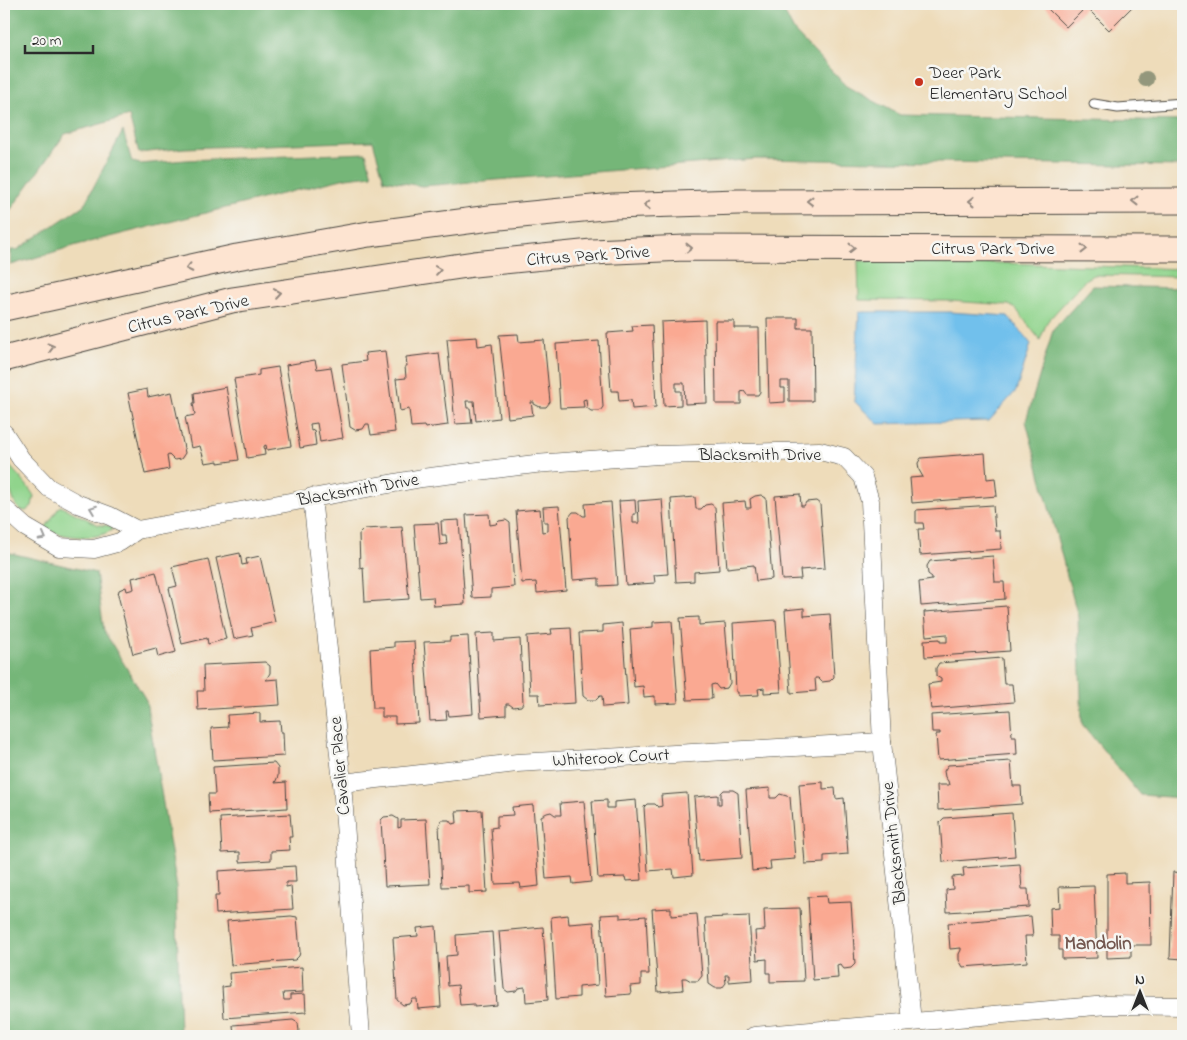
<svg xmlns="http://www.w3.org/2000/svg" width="1187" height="1040" font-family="'Indie Flower',sans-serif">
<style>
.green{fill:#90d48c;stroke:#5e805c}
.forest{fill:#74b678;stroke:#507052}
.water{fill:#71c0ec;stroke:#4e768c}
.building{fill:#faa992}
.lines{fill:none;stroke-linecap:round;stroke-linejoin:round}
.lane-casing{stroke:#484640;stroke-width:11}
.street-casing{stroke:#484640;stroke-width:19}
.secondary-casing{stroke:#484640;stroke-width:27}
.lane{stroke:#fff;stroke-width:9}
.street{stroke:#fff;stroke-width:18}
.secondary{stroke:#fde4d1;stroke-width:25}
.tree{fill:#93977b}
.oneway{stroke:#94887e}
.oneway2{stroke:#a0a0a0}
.poi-dot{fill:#c8321e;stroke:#f6f6f2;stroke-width:2}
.labels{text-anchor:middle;stroke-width:5;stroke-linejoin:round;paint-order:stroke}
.poi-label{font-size:18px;fill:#2b2b2b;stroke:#f6f6f2;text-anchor:start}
.street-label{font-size:18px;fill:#2b2b2b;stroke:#f6f6f2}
.neighbourhood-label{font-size:19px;font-weight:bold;fill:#73574f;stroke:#f6f6f2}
</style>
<rect width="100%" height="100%" fill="#f6f6f2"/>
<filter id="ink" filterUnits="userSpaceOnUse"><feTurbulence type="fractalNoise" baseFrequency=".02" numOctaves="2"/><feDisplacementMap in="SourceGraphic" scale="10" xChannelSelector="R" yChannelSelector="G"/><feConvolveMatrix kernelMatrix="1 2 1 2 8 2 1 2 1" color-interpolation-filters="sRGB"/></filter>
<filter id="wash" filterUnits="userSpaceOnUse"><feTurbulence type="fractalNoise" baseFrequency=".0096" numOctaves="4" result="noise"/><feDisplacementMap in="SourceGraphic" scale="20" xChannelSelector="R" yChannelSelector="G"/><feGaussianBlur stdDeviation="1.12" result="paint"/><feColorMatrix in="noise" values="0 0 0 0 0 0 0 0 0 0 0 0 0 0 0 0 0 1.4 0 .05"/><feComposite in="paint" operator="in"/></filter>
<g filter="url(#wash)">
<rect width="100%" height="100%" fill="#eedcba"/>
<g class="green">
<polygon points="858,261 940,261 1183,269 1183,277 1093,275 1086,279 1047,322 1040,340 1016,309 1009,305 950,301 859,300"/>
<path d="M 4,459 C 14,472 26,482 34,496 L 32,506 L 26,511 L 20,510 L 15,504 L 8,484 L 4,479 Z"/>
<path d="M 60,506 L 99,525 L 112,526 L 112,530 C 93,542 65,536 44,530 Z"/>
</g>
<g class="forest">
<polygon points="4,4 780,4 794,31 846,86 900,115 1183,121 1183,166 756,159 422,186 384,180 373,141 185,148 139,153 129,116 65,134 4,219"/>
<polygon points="123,131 131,159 133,162 140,164 186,160 366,153 372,175 346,178 77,245 11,265 11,250 17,250 84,205"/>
<polygon points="1093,286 1183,288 1183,798 1140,795 1082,724 1078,617 1026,421 1053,330"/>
<polygon points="4,549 6,552 96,573 104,631 146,700 176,882 180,1036 4,1036"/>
</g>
<polygon class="water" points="859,312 950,312 1008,316 1031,344 1016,391 989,421 878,424 854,401"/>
<g id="blocks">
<g class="building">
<polygon points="1043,4 1135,4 1109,30 1086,7 1066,27"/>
<polygon points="767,318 798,318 798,328 812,328 813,401 789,401 789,381 781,381 781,388 785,388 785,402 769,403"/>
<polygon points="705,320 707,403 685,404 684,383 676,383 676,391 681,391 681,405 664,406 661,322"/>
<polygon points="715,321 734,321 734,328 759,328 760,392 758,395 747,395 744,391 741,392 741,404 716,404"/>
<polygon points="652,325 656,407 632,409 631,400 619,401 618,391 611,391 607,333 633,331 632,326"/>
<polygon points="518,334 519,342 544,340 550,402 546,407 540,407 534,404 534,402 531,402 533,415 508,418 499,335"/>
<polygon points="477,337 478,346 492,344 499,418 476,421 474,401 466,401 467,408 470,408 472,423 455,424 447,339"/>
<polygon points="599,341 603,407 600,411 591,411 587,408 586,399 583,400 584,407 560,408 556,344"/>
<polygon points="385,351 395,432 371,435 369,424 366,424 363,429 355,430 350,427 342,364 366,361 365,353"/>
<polygon points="439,353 448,425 425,428 424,426 411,427 409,409 400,411 396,379 406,378 405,366 407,366 406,357"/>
<polygon points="315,360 317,369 331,367 343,438 320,442 317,423 310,424 311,431 314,430 316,445 300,448 286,365"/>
<polygon points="278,367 291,446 267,450 266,445 264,446 265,455 247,458 234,379 259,375 259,370"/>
<polygon points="226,387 239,460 218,463 218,461 205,463 200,446 191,448 185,417 195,415 193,403 195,403 194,393"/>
<polygon points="147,389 148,397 172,392 185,453 181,459 174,460 169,455 167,456 169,469 145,474 128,393"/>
<polygon points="985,453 987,479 995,478 997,496 912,503 910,478 923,477 919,470 918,463 921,458"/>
<polygon points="800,494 801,506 804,506 806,502 816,501 820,504 825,568 800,570 801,579 782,580 775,496"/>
<polygon points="761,495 766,498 772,579 756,581 754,565 727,568 722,503 745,501 746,508 751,508 750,499 755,496"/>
<polygon points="695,497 696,509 701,509 705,505 711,504 715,507 719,570 694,572 694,581 676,582 671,499"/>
<polygon points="662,499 668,574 654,575 655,583 626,585 619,501 635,500 636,514 633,514 633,523 639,523 638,501"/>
<polygon points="611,502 617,585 599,586 599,578 573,580 569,517 573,512 578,512 583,516 586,516 585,504"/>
<polygon points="993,505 995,531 1000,531 1001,549 920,555 918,529 924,529 923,523 916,523 916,510"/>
<polygon points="559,506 566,590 537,593 536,582 522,583 516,511 540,509 542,532 548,531 548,522 544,522 543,507"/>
<polygon points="489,514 490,525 496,524 499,521 506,520 510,523 514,587 491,589 491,597 472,598 466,515"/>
<polygon points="459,520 465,604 434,606 433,597 420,598 414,524 438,523 440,545 447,544 446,535 442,535 441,521"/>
<polygon points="402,527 409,599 365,602 363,567 360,568 359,534 364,529"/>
<polygon points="240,553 242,565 247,564 246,559 260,556 275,622 251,628 253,635 234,639 216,558"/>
<polygon points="993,556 995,582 1004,582 1005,599 921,606 919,582 932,580 932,577 928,574 927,566 930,561"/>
<polygon points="208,559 226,639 208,644 207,638 182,644 169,588 177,586 172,567"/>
<polygon points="156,572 176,652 158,657 156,648 133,654 118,595 119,590 126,587 127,591 134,589 132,578"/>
<polygon points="1007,606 1010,651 925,657 924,640 940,639 940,642 947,642 947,634 926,636 924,612"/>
<polygon points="804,608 804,616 830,614 834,677 830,681 822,682 818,678 815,678 816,691 791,693 785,610"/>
<polygon points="699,617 699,625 725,623 730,683 727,688 719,689 715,684 711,685 712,699 687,700 680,618"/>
<polygon points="776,620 781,692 764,693 764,688 758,689 759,695 738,696 738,692 736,692 733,623"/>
<polygon points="672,621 678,703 655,704 655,696 644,697 643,686 634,687 630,629 653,627 653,622"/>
<polygon points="622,623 628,705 603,707 602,696 600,696 596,700 588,700 583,696 579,633 603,632 603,625"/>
<polygon points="571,628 575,703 540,705 539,694 530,694 527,636 552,634 551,629"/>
<polygon points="494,633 494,641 520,639 523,703 521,706 513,707 509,704 506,704 506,715 481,717 476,634"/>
<polygon points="468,636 473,714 449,716 448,711 446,711 447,720 430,721 424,642 450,641 450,637"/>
<polygon points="414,641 419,723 395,724 395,717 382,717 382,708 373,708 370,649 394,647 394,642"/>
<polygon points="1002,658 1004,684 1012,684 1014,702 931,709 928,684 941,682 941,679 936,676 936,668 939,663"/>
<polygon points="265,662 270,666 270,673 266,680 278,679 280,705 198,710 197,691 204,691 203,665"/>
<polygon points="1010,710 1012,736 1016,736 1017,754 938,760 936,734 940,734 940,732 932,732 931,715"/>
<polygon points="260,713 260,722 280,721 281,732 283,732 284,756 213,760 211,728 228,727 227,715"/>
<polygon points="1011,761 1013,786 1021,786 1022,804 938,810 937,785 949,785 948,781 945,777 944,771 948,765"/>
<polygon points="274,763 278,768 278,776 275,783 286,782 287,808 209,813 208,794 215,794 213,767"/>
<polygon points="823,782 823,789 835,788 836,799 844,798 848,854 824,856 824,863 805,864 799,784"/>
<polygon points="770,788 770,798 776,798 780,794 790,797 795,859 770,861 771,869 752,871 746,790"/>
<polygon points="724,790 733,790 738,793 742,858 699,861 694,797 718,795 718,804 721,804 721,793"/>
<polygon points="687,793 693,875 674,877 673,869 648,871 644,807 647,804 655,804 658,807 662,806 661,795"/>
<polygon points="607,800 607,808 614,808 614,802 636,800 642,880 626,881 625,877 598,878 592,801"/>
<polygon points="584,801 591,882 573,884 572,877 546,879 541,816 547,813 551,812 555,815 561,815 560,803"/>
<polygon points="533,805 539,886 521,888 520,883 495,884 491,828 497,827 497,816 513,815 512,807"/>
<polygon points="482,810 487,892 469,893 469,886 442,887 439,825 442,820 449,820 452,824 457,823 456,811"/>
<polygon points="1012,813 1015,856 943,862 940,822 944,818"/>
<polygon points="290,814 292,837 289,837 290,850 271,851 271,860 240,862 240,852 222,853 220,818"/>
<polygon points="393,816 398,819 398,828 401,827 401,820 426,819 430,884 385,886 381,820 384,817"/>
<polygon points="1020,864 1022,889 1028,889 1029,907 947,912 946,890 953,889 952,877 964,876 963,868"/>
<polygon points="295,866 296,882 286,882 286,887 291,886 293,909 216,914 215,896 219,896 218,871"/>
<polygon points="1173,872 1183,873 1183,959 1170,958"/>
<polygon points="1125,873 1125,883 1150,882 1151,945 1131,945 1131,957 1107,958 1107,874"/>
<polygon points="1094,886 1097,958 1062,959 1062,950 1059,950 1059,936 1051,936 1050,908 1060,907 1059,887"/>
<polygon points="826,896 827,903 851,902 855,964 851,968 844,969 840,964 837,965 838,978 813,980 808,897"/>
<polygon points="671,908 671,916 697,914 702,976 698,981 691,981 686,978 682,978 683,990 658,992 652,909"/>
<polygon points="800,908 804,981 770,982 770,973 767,973 767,959 757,960 755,931 765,930 764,909"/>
<polygon points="620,914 620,918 646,916 649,974 641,974 641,985 630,986 631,994 606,996 601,915"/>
<polygon points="568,915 569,924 594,922 598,985 579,987 579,997 556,999 551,917"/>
<polygon points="291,916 297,917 300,952 299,956 295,960 231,965 227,921"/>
<polygon points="749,916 753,980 729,982 729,975 725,975 726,983 722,988 715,988 709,984 705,918"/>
<polygon points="1031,916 1033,936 1025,936 1027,962 963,967 959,960 959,954 961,950 961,948 950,949 948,923"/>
<polygon points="436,926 441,1007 418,1009 417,999 413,999 410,1004 403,1005 397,1000 393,938 418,936 417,928"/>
<polygon points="543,927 548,1000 526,1002 525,987 518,988 516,991 508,992 504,989 499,931"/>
<polygon points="492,932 497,1005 474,1007 474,1004 460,1005 458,985 448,986 446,956 457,955 456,935"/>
<polygon points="302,967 303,992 283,993 284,1000 290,1000 290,995 305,994 306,1012 224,1018 222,987 230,986 229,973"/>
<polygon points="293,1020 298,1023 299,1031 296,1036 234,1036 233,1025"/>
</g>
</g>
</g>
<g filter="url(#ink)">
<use href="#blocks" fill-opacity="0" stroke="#484640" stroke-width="1"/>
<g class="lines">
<g class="lane-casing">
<polyline id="lane" points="1094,104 1118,108 1183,103"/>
</g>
<g class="street-casing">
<g id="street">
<polyline points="4,433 21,459 49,488 78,504 110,516 137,530"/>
<polyline points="312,497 342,783 361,1036"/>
<polyline points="4,508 25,527 59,547 94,549 120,542 137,530 422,478 535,464 658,455 820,451 844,457 863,477 870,501 882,742 912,1021"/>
<polyline points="342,783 517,763 882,742"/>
<polyline points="754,1036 1107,1005 1183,1006"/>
</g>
</g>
<g class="secondary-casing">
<g id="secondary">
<polyline points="4,308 237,257 369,234 490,218 613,206 738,202 1183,201"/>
<polyline points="4,359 232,300 474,264 592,252 685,248 1183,249"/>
</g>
</g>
<use href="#lane" class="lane"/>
<use href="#street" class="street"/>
<use href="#secondary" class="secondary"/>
</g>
<circle class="tree" cx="1146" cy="79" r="8"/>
<defs><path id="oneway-chevron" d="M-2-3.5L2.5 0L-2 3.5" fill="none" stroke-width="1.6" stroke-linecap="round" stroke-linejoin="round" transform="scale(1.25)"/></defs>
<g class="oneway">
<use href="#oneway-chevron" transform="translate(810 201) rotate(180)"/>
<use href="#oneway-chevron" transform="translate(972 201) rotate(-180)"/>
<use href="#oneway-chevron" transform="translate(1135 201) rotate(-180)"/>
<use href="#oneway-chevron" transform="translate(647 205) rotate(178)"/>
<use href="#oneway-chevron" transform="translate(689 248) rotate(-1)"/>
<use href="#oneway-chevron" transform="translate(852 248)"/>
<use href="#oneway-chevron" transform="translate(1084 249)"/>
<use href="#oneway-chevron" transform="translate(189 268) rotate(168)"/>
<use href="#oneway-chevron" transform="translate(438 270) rotate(-8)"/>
<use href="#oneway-chevron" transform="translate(277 293) rotate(-8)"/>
<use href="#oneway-chevron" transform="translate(51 347) rotate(-15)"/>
</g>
<g class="oneway2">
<use href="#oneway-chevron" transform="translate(93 509) rotate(-159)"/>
<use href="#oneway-chevron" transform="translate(43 537) rotate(29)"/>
</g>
</g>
<circle class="poi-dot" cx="919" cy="82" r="5"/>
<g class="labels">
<g class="poi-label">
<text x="929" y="78">Deer Park<tspan x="929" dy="21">Elementary School</tspan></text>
</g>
<g class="street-label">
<text x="993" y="254">Citrus Park Drive</text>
<text transform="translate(588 255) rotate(-4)" y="6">Citrus Park Drive</text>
<text transform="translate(188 313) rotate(-13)" y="6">Citrus Park Drive</text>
<text x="760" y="460">Blacksmith Drive</text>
<text transform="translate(358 489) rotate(-10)" y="6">Blacksmith Drive</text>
<text transform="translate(611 757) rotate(-3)" y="6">Whiterook Court</text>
<text transform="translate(339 766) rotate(-95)" y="6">Cavalier Place</text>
<text transform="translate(893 843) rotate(-96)" y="6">Blacksmith Drive</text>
</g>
<g class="neighbourhood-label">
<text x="1098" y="949">Mandolin</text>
</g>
</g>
<rect width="1187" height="1040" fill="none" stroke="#f6f6f2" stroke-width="20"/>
<g transform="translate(1140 992)" stroke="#f6f6f2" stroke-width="4" paint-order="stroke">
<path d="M0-4L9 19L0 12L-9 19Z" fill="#2b2b2b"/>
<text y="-8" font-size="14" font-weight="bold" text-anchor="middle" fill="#2b2b2b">N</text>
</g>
<path d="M25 45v8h68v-8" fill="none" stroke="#2b2b2b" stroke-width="2.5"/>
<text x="32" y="45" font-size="15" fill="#2b2b2b" stroke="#f6f6f2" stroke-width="4" paint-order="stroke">20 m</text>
</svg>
